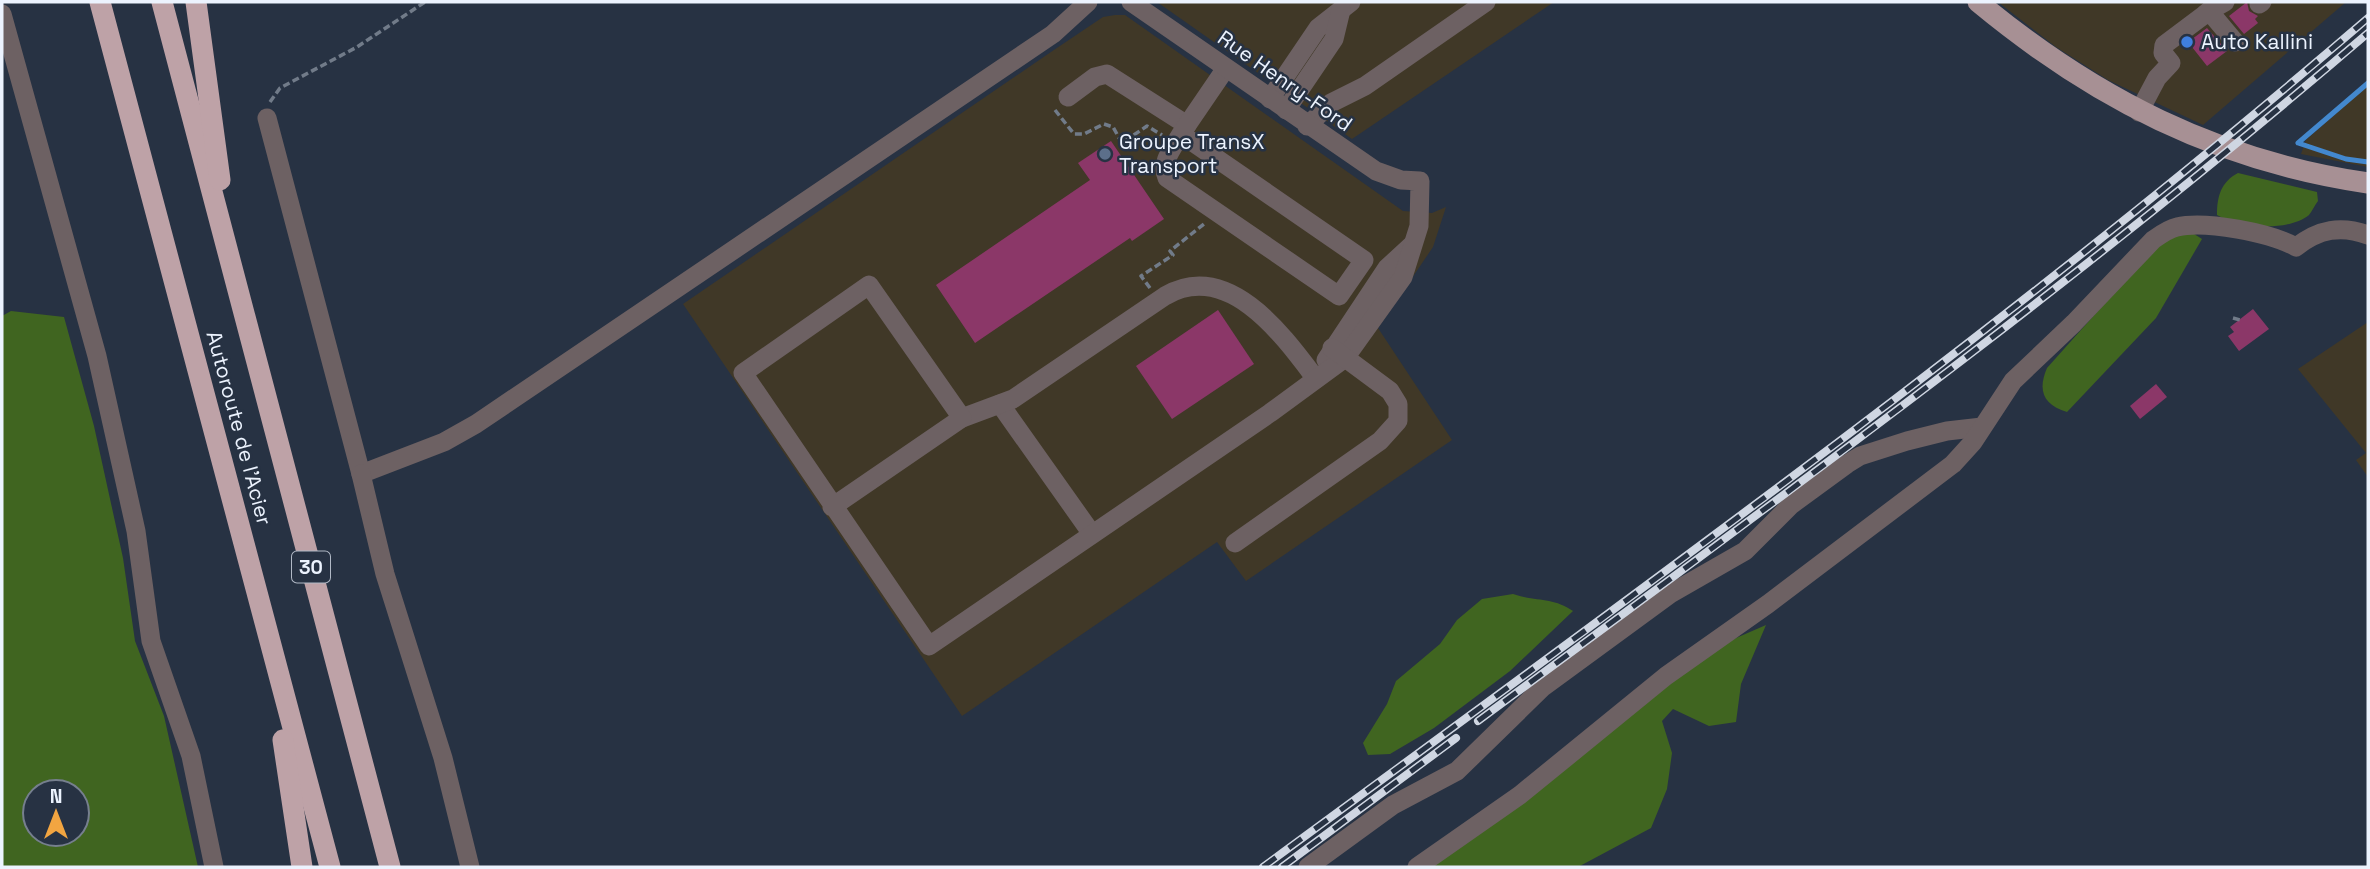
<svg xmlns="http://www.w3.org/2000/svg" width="2370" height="869" font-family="'Space Grotesk',sans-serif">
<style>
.industrial{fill:#403827}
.green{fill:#406520;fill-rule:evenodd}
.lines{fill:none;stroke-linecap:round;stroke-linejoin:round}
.stream{stroke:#4388ce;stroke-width:5}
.building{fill:#8b3768}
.path{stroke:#717b89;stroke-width:3.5;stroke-dasharray:7 3.5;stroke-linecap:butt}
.minor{stroke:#6d6163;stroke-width:19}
.major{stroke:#a79094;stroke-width:21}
.highway{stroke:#bea2a7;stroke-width:21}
.rail-casing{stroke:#cfd6e2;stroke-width:8}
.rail{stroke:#273243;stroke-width:5;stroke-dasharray:16;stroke-linecap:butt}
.shop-dot{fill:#3f7fe0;stroke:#273243;stroke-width:2.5}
.service-dot{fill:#5c6f8a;stroke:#273243;stroke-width:2.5}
.labels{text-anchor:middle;stroke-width:5;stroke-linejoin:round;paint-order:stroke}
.shield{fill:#273243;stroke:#b1b9c6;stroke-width:2}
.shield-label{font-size:19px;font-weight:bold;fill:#ecf3fe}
.poi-label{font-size:21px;fill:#ecf3fe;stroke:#273243;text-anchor:start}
.street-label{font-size:21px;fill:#ecf3fe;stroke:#273243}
</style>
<rect width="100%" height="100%" fill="#273243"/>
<g class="industrial">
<polygon points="1157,2 1554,2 1352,139"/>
<polygon points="1998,2 2346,2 2203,125 2108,80 2056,47"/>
<polygon points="1115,15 1125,15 1403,211 1432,213 1446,207 1433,247 1378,328 1452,440 1246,581 1217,542 962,716 683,304 1048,54 1103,17"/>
<polygon points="2368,85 2368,167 2301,154 2306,140"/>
<polygon points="2368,322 2368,477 2356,460 2366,453 2298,369"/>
</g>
<g class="green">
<path d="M 2238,173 L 2317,192 L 2318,201 C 2315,205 2312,211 2309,215 C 2288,232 2239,228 2217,215 C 2217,196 2221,182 2238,173 Z"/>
<path d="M 2191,232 L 2202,239 L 2156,318 L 2067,412 C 2044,405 2037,391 2047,368 L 2156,246 L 2171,235 Z"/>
<path d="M 11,311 L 64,317 L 94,426 L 123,558 L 135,641 L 164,716 L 198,867 L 2,867 L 2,316 ZM 35,792 L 77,792 L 77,834 L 35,834 Z"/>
<path d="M 1513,594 C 1537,602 1553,597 1573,611 L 1510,671 L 1434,728 L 1390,754 L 1368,755 L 1363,743 L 1387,704 L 1396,681 L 1440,644 L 1457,620 L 1482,599 Z"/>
<polygon points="1766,625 1741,684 1736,722 1709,726 1673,709 1662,721 1672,753 1667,789 1651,828 1578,867 1432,867 1720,645"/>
</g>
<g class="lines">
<polyline class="stream" points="2368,83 2298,143 2346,159 2368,162"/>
</g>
<g class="building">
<polygon points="2247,2 2249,11 2258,16 2255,19 2258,23 2244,34 2229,16"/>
<polygon points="2207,28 2227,51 2207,66 2192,47 2188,50 2184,45"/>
<polygon points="1111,141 1164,219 1132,241 1130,238 975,343 936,285 1090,180 1078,163"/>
<polygon points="2253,309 2269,329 2239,351 2228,336 2234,332 2230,327"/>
<polygon points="1218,310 1254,364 1172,419 1136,366"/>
<polygon points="2156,384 2167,397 2140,419 2130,406"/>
</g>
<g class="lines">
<g class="path">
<polyline points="270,102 280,88 357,47 425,2"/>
<polyline points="1055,110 1074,134 1084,134 1104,124 1113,127 1122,143 1147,126 1162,135"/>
<polyline points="1150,288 1141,276 1173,255 1170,251 1204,224"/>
<polyline points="2233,318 2240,320"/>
</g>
<g class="minor">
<polyline points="2259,4 2262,2"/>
<polyline points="2209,11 2225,2"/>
<polyline points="2,14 97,356 136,531 151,641 191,756 214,867"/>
<polyline points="1068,97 1095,77 1107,74 1187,125"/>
<polyline points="1270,99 1318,28 1351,2"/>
<polyline points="1286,110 1334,39 1341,10"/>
<polyline points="2139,112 2157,78 2171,63 2163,53 2164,45 2204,15 2209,11 2235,42"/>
<polyline points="267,118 361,474 444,442 476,424 1053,34 1088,2"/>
<polyline points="1307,126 1331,103 1365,86 1486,2"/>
<path d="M 1181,134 L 1364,260 L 1339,296 L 1167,178 C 1160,162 1173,148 1181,134 L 1226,68"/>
<polyline points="1326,360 1387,268 1412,245"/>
<polyline points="1000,404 1092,534"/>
<path d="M 962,418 L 1013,399 L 1165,296 C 1228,259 1283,335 1316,379"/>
<polyline points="361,474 385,574 443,758 470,867"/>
<polyline points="832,507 962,418 869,285 743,373 929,646 1270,413 1345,358 1403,277 1419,226 1420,181 1401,180 1376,171 1131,2"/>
<polyline points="1235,543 1380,441 1398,421 1398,404 1390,391 1332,348"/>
<polyline points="1308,867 1393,805 1457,771 1543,687 1670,594 1745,551 1791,505 1847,464 1860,456 1907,441 1947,431 1982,427"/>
<path d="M 1417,867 L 1520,795 L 1666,676 L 1768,604 L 1953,464 L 1973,442 L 2013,381 L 2074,323 L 2153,240 C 2160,235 2168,229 2177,227 C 2205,220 2271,233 2296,247 C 2319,229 2341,225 2368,235"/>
</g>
<path class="major" d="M 1978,2 C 2094,98 2217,161 2368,183"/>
<g class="highway">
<polyline points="100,2 330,867"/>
<polyline points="162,2 390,867"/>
<polyline points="196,2 220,180"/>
<polyline points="283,740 302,867"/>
</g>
<g class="rail-casing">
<g id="rail">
<path d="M 1478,721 C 1780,498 2083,278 2368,33"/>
<path d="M 1263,867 C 1637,592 2016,321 2368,18"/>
<polyline points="1282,867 1456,738"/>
</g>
</g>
<use href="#rail" class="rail"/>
</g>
<circle class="shop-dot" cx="2187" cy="42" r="7"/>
<circle class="service-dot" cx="1105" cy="154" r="7"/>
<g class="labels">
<rect class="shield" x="292" y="551.5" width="38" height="31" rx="5"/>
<g class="shield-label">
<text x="311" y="574">30</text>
</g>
<g class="poi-label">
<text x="2201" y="49">Auto Kallini</text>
<text x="1119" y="149">Groupe TransX<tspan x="1119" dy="24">Transport</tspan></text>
</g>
<g class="street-label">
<text transform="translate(1285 81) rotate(35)" y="7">Rue Henry-Ford</text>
<text transform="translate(239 428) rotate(75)" y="7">Autoroute de l'Acier</text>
</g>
</g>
<rect width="2370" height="869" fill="none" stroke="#ecf3fe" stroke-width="7"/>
<g transform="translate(56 813)"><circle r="33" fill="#273243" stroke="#767f8e" stroke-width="2"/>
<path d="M0-5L12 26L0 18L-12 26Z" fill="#f2a541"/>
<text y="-10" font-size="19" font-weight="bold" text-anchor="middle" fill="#ecf3fe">N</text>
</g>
</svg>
